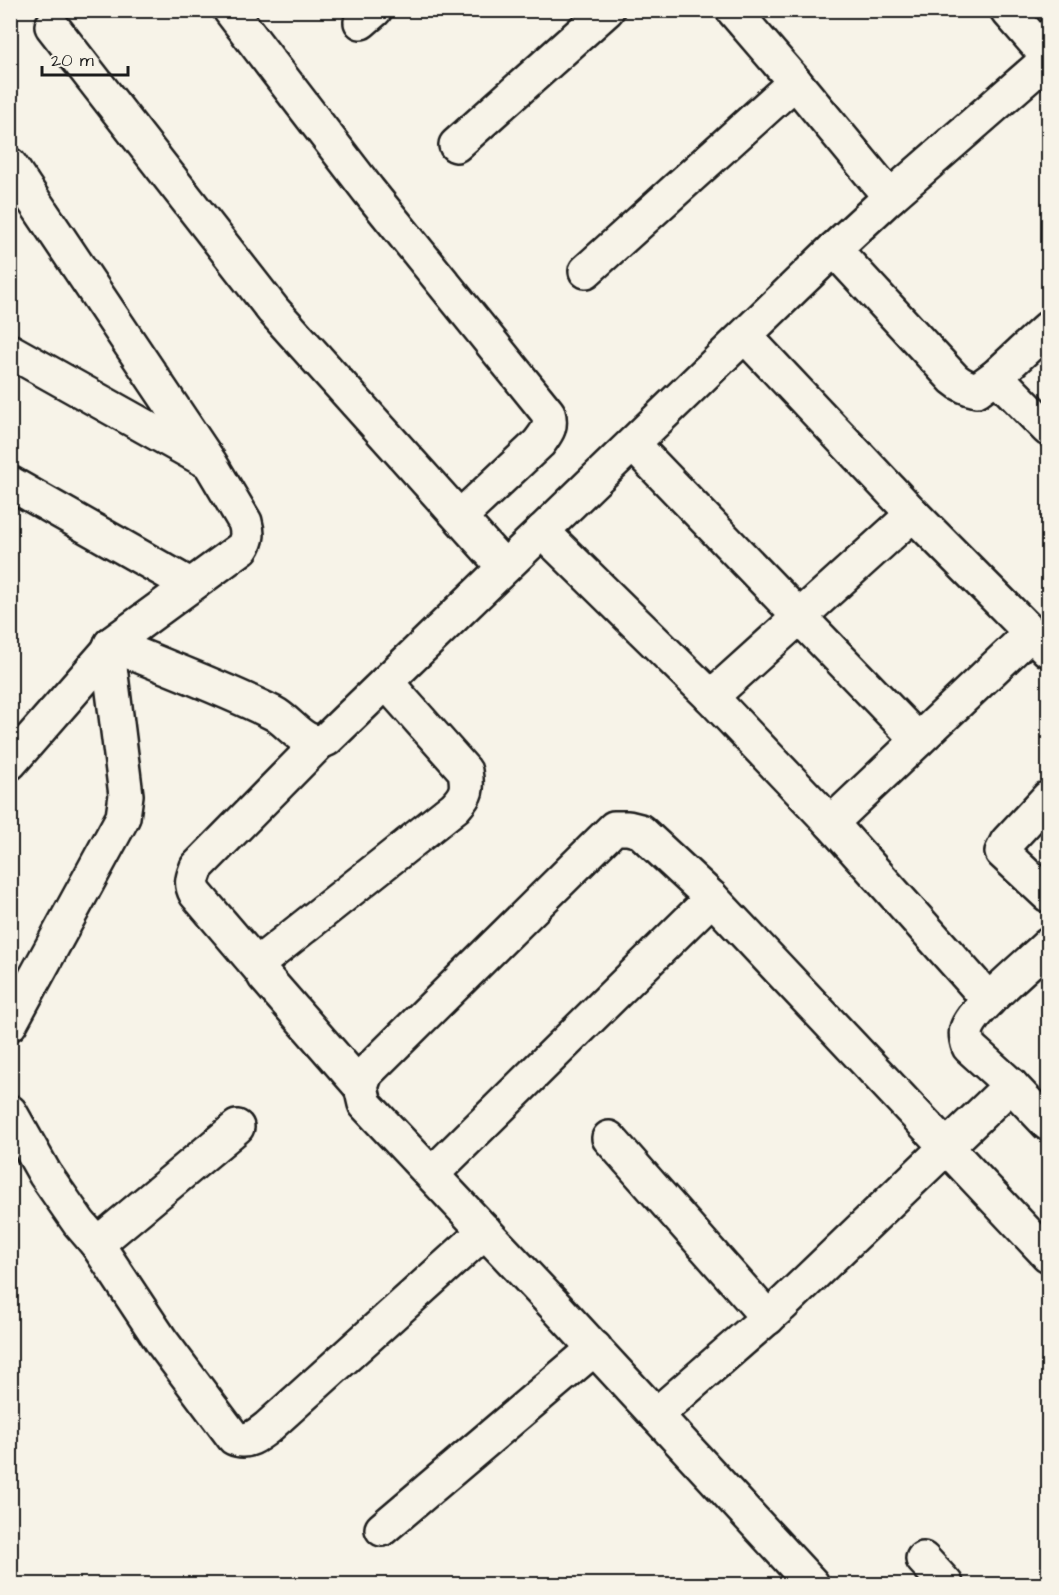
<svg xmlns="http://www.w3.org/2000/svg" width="1059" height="1595" font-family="'Architects Daughter',sans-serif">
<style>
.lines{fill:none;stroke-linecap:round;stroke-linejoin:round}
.minor-casing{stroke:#1c1c1c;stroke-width:38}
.minor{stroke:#f7f3e8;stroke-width:33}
</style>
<rect width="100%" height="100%" fill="#f7f3e8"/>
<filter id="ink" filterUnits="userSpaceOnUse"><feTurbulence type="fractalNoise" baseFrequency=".0167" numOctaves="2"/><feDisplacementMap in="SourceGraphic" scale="12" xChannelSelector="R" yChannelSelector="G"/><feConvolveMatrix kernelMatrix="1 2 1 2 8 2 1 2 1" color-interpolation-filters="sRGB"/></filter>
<g filter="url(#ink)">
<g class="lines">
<g class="minor-casing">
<g id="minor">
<path d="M 230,10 L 368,190 L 548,413 C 552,427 547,432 539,443 L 460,517"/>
<polyline points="733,10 795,82 890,197"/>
<polyline points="1007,10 1048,57"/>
<polyline points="361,22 375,10"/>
<polyline points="52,26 273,310 504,567"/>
<polyline points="456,145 607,10"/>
<path d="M 10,165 L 210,463 L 245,522 C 248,533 248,539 242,548 L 111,644 L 108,651 L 126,795 L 123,817 L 10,1024"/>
<path d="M 834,249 L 954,379 C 961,385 967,388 977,390 L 996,376 L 1048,328"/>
<polyline points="586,271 795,82"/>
<polyline points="745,336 913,514"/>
<polyline points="10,351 203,459"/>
<polyline points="996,376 1048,429"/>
<polyline points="633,444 918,740"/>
<polyline points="10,483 190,585"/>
<polyline points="542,531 711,697 831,823 1031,633"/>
<path d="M 111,644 C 165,667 221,687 273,713 C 291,722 305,750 327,739 L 834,249 L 890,197 L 1048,59"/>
<polyline points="711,697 913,514 1048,650"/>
<polyline points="10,763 108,651"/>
<polyline points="1048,798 1007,842 1002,852 1048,895"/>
<polyline points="831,823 989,1000"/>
<path d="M 1048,945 C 1031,962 973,1009 967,1029 C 965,1034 967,1041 969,1047 L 1011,1085 L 1048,1124"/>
<path d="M 261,970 L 196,894 C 190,883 193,878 197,867 L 320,742"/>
<path d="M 361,1087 L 265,977 L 261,970 L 265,958 L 455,807 C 467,794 468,789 465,771 L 386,682"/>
<path d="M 10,1112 L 45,1174 L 79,1223 L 97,1244 L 162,1342 L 234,1438 C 247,1444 258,1435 268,1427 L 485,1231"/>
<polyline points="609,1138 768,1318"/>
<polyline points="432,1174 712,898"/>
<polyline points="97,1244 237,1127"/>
<polyline points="656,1415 781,1306 1011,1085"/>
<polyline points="382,1529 595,1348"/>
<polyline points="923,1559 946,1584"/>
<polyline points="812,1584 558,1309 365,1104 361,1087 366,1073 614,828 628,828 640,831 712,898 1048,1255"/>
</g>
</g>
<use href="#minor" class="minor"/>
</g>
</g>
<rect width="1059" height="1595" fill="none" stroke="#f7f3e8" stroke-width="36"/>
<rect x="18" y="18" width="1023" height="1559" fill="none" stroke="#1c1c1c" stroke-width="2" filter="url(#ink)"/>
<path d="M42 66v9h86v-9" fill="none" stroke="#1c1c1c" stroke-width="3"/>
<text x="51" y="66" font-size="18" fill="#1c1c1c" stroke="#f7f3e8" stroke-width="4.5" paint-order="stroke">20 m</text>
</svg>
